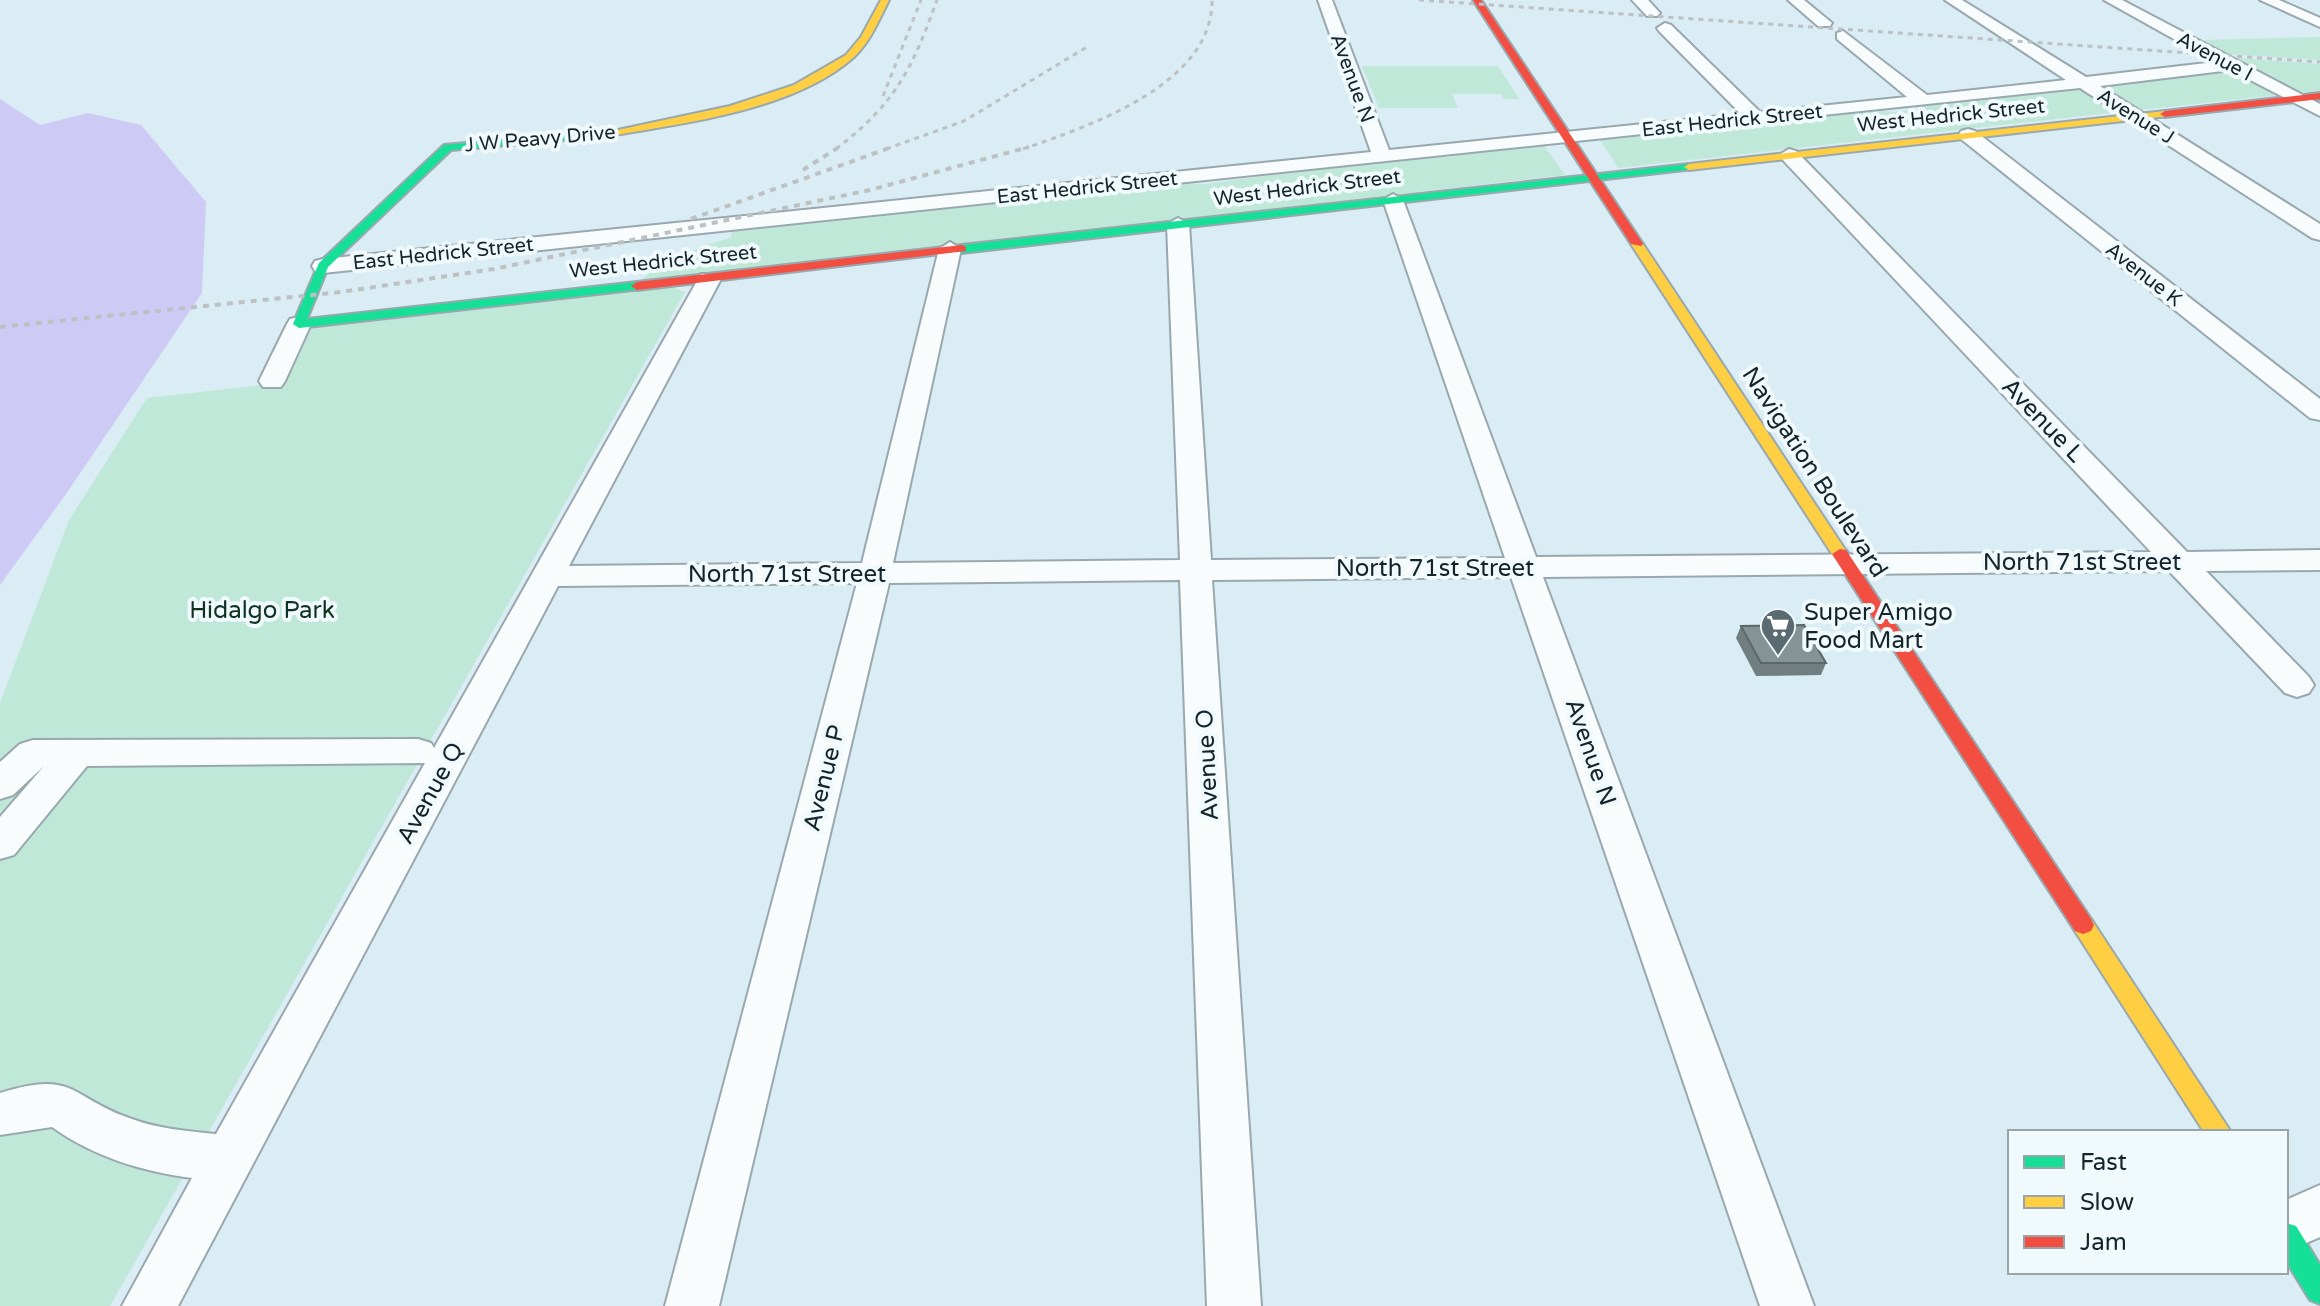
<svg xmlns="http://www.w3.org/2000/svg" width="2320" height="1306" font-family="'Varela Round',sans-serif">
<style>
.green{fill:#c0e8d8}
.water{fill:#cdcaf6}
.lines{fill:none;stroke-linecap:round;stroke-linejoin:round}
.street-casing{stroke:#99a8af;stroke-width:4}
.fast-casing{stroke:#99a8af;stroke-width:4}
.slow-casing{stroke:#99a8af;stroke-width:4}
.jam-casing{stroke:#99a8af;stroke-width:4}
.street{fill:#f9fcfd;fill-rule:evenodd}
.fast{fill:#16e098;fill-rule:evenodd}
.slow{fill:#ffcf43;fill-rule:evenodd}
.jam{fill:#f24e42;fill-rule:evenodd}
.rail-far1{stroke:#bcc1c3;stroke-width:3;stroke-dasharray:5 5;stroke-linecap:butt}
.rail{stroke:#bcc1c3;stroke-width:4;stroke-dasharray:6 6;stroke-linecap:butt}
.wall{fill:#717e81}
.building{fill:#839396;stroke:#5c6769;stroke-width:2}
.labels{text-anchor:middle;stroke-width:8;stroke-linejoin:round;paint-order:stroke}
.far-street-label{font-size:20px;fill:#14242a;stroke:#f0f9fc}
.street-label{font-size:24px;fill:#14242a;stroke:#f0f9fc}
.park-label{font-size:24px;fill:#0e321f;stroke:#f0f9fc}
.poi-label{font-size:24px;fill:#14242a;stroke:#f0f9fc;text-anchor:start}
</style>
<rect width="100%" height="100%" fill="#daecf4"/>
<g class="green">
<polygon points="2320,37 2320,60 2228,54 2203,40"/>
<polygon points="2238,58 2320,64 2320,94 2295,91 2232,59"/>
<polygon points="1362,66 1498,66 1519,99 1504,99 1501,94 1452,94 1458,108 1379,108"/>
<polygon points="2216,71 2244,76 2278,95 2140,110 2099,86"/>
<path d="M 2079,88 L 2119,112 L 1618,168 L 1599,138 C 1616,136 1633,132 1650,133 C 1687,134 1722,135 1758,124 L 1757,121 L 1785,118 L 1815,120 L 1825,115 L 1868,109 L 1894,112 L 1918,109 L 1921,107 L 1919,103 Z"/>
<path d="M 1543,144 L 1565,175 L 640,282 C 663,258 701,248 731,237 L 732,226 L 1168,183 L 1206,184 L 1397,158 L 1451,157 L 1449,154 Z"/>
<polygon points="672,287 685,292 110,1306 0,1306 0,703 69,520 147,398 281,383 308,329"/>
</g>
<polygon class="water" points="0,99 40,125 88,113 141,125 206,202 202,293 66,494 0,585"/>
<g class="lines">
<g class="street-casing">
<g id="street">
<polygon points="1318,0 1332,0 1389,150 1741,114 1659,31 1657,28 1665,23 1671,25 1760,112 1907,97 1837,39 1837,33 1843,31 1927,95 2066,80 1945,0 1962,0 2086,77 2215,62 2104,0 2122,0 2320,104 2320,116 2231,70 2100,86 2320,224 2320,240 2312,238 2080,88 323,273 315,271 312,266 315,261 323,259 1371,152"/>
<polygon points="1632,0 1648,0 1660,13 1657,16 1647,16"/>
<polygon points="1788,0 1804,0 1832,23 1830,26 1818,26"/>
<polygon points="2260,0 2279,0 2320,18 2320,27"/>
<polygon points="1968,129 1975,131 2320,399 2320,420 2310,418 1961,139 1959,135 1961,131"/>
<path d="M 1789,149 L 1796,151 L 2187,552 L 2320,550 L 2320,570 L 2206,571 L 2309,677 L 2314,685 L 2309,693 L 2297,697 L 2285,693 L 2169,571 L 1543,577 L 1814,1306 L 1760,1306 L 1511,577 L 1212,580 L 1261,1306 L 1207,1306 L 1180,580 L 889,583 L 719,1306 L 665,1306 L 857,583 L 558,586 L 178,1306 L 122,1306 L 192,1178 C 143,1172 92,1156 52,1127 L 0,1135 L 0,1093 C 77,1069 69,1098 132,1119 C 159,1129 187,1131 216,1134 L 425,763 L 87,766 L 14,855 L 0,859 L 0,817 L 44,766 L 13,795 L 0,799 L 0,762 L 20,744 L 33,740 L 418,739 L 431,743 L 434,748 L 701,274 L 717,274 L 721,279 L 569,566 L 862,563 L 939,249 L 950,242 L 961,249 L 893,563 L 1180,560 L 1167,224 L 1178,218 L 1189,224 L 1211,560 L 1505,558 L 1383,200 L 1393,194 L 1403,200 L 1536,557 L 2151,552 L 1782,159 L 1779,155 Z"/>
<polygon points="299,317 308,319 311,324 285,381 281,387 263,387 259,381 287,324 290,319"/>
<polygon points="2320,1185 2320,1237 2286,1252 2286,1200"/>
</g>
</g>
<g class="fast-casing">
<g id="fast">
<polygon points="604,131 609,134 608,136 451,150 328,267 307,319 637,282 641,283 641,289 299,328 293,324 319,263 444,145"/>
<polygon points="1689,164 1694,167 1693,169 962,253 956,249 962,245"/>
<polygon points="2286,1223 2296,1226 2320,1265 2320,1304 2310,1300 2286,1261"/>
</g>
</g>
<g class="slow-casing">
<g id="slow">
<path d="M 881,0 L 889,0 C 879,20 870,42 854,57 C 794,111 681,123 604,137 L 599,134 L 730,106 L 794,85 L 846,55 L 861,37 Z"/>
<polygon points="2165,111 2168,112 2168,116 1689,170 1684,167 1689,164"/>
<polygon points="1637,240 1643,244 1848,554 1846,558 1834,558 1832,554 1631,244"/>
<polygon points="2083,916 2091,919 2231,1132 2204,1132 2075,931 2072,925 2075,919"/>
</g>
</g>
<g class="jam-casing">
<g id="jam">
<polygon points="1473,0 1481,0 1643,244 1641,246 1631,244"/>
<polygon points="2320,93 2320,99 2165,117 2160,114 2165,111"/>
<polygon points="962,245 966,247 966,251 637,290 631,286 637,282"/>
<polygon points="1840,549 1846,550 2091,919 2094,925 2091,931 2083,934 2075,931 1832,554"/>
</g>
</g>
<use href="#street" class="street"/>
<use href="#fast" class="fast"/>
<use href="#slow" class="slow"/>
<use href="#jam" class="jam"/>
<g class="rail-far1">
<polyline points="1419,0 2320,62"/>
<polyline points="883,96 921,0"/>
<path d="M 836,149 C 896,103 912,69 937,0"/>
<polyline points="886,149 964,121 1087,47"/>
<path d="M 1023,149 C 1090,126 1213,84 1212,0"/>
</g>
<g class="rail">
<polyline points="803,170 839,147"/>
<polyline points="691,219 892,147"/>
<polyline points="0,327 341,292 494,269 870,190 1029,147"/>
</g>
</g>
<polygon class="wall" points="1741,626 1826,663 1821,675 1756,676 1736,638"/>
<polygon class="building" points="1804,625 1826,663 1761,663 1741,626"/>
<defs>
<g id="supermarket-pin" transform="scale(1.8)"><path d="M0 17L-7.5 6A9.5 9.5 0 1 1 7.5 6Z" fill="#596a71" stroke="#f0f9fc"/><path d="M-6-5.5h2.5l.6 2H6L4.5 2H-2.5L-4.4-4H-6ZM-1.5 3.2a1.3 1.3 0 1 0 .1 0ZM3 3.2a1.3 1.3 0 1 0 .1 0Z" fill="#fff"/></g>
</defs>
<g fill-rule="evenodd">
<use href="#supermarket-pin" x="1778" y="626"/>
</g>
<g class="labels">
<g class="far-street-label">
<text transform="translate(2215 56) rotate(28)" y="7">Avenue I</text>
<text transform="translate(1353 78) rotate(70)" y="7">Avenue N</text>
<text transform="translate(1951 115) rotate(-6)" y="7">West Hedrick Street</text>
<text transform="translate(2136 116) rotate(32)" y="7">Avenue J</text>
<text transform="translate(1732 120) rotate(-6)" y="7">East Hedrick Street</text>
<text transform="translate(540 138) rotate(-5)" y="7">J W Peavy Drive</text>
<text transform="translate(1087 187) rotate(-6)" y="7">East Hedrick Street</text>
<text transform="translate(1307 187) rotate(-7)" y="7">West Hedrick Street</text>
<text transform="translate(443 253) rotate(-6)" y="7">East Hedrick Street</text>
<text transform="translate(663 261) rotate(-6)" y="7">West Hedrick Street</text>
<text transform="translate(2144 274) rotate(38)" y="7">Avenue K</text>
</g>
<g class="street-label">
<text transform="translate(2043 420) rotate(46)" y="8">Avenue L</text>
<text transform="translate(1815 472) rotate(57)" y="8">Navigation Boulevard</text>
<text x="2082" y="570">North 71st Street</text>
<text x="1435" y="576">North 71st Street</text>
<text x="787" y="582">North 71st Street</text>
<text transform="translate(1591 752) rotate(71)" y="8">Avenue N</text>
<text transform="translate(1207 765) rotate(-93)" y="8">Avenue O</text>
<text transform="translate(824 778) rotate(-76)" y="8">Avenue P</text>
<text transform="translate(430 793) rotate(-61)" y="8">Avenue Q</text>
</g>
<g class="park-label">
<text x="262" y="618">Hidalgo Park</text>
</g>
<g class="poi-label">
<text x="1804" y="620">Super Amigo<tspan x="1804" dy="28">Food Mart</tspan></text>
</g>
</g>
<rect x="2008" y="1130" width="280" height="144" fill="#f0f9fc" stroke="#98a4a8" stroke-width="2"/>
<rect x="2024" y="1156" width="40" height="12" fill="#16e098" stroke="#98a4a8" stroke-width="2"/>
<text x="2080" y="1170" font-size="24" fill="#14242a">Fast</text>
<rect x="2024" y="1196" width="40" height="12" fill="#ffcf43" stroke="#98a4a8" stroke-width="2"/>
<text x="2080" y="1210" font-size="24" fill="#14242a">Slow</text>
<rect x="2024" y="1236" width="40" height="12" fill="#f24e42" stroke="#98a4a8" stroke-width="2"/>
<text x="2080" y="1250" font-size="24" fill="#14242a">Jam</text>
</svg>
